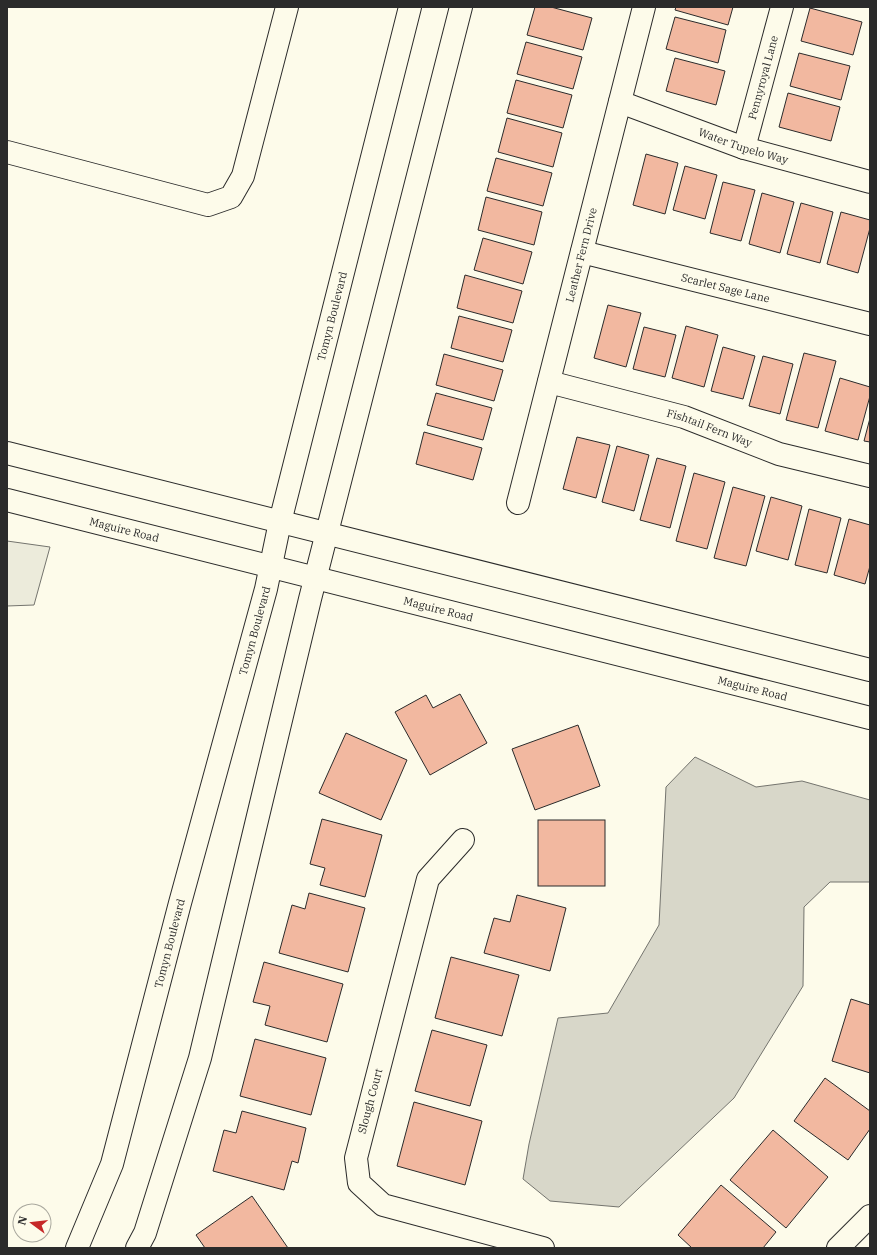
<svg xmlns="http://www.w3.org/2000/svg" width="877" height="1255" font-family="'IBM Plex Serif',serif">
<style>
.green{fill:#ecebdb;stroke:#74746e}
.water{fill:#d8d7c9;stroke:#74746e}
.building{fill:#f2b8a0;stroke:#2b2b2b}
.lines{fill:none;stroke-linecap:round;stroke-linejoin:round}
.minor-casing{stroke:#2b2b2b;stroke-width:24}
.major-casing{stroke:#2b2b2b;stroke-width:24}
.minor{stroke:#fdfbea;stroke-width:22}
.major{stroke:#fdfbea;stroke-width:22}
.labels{text-anchor:middle;stroke-width:3;stroke-linejoin:round;paint-order:stroke}
.street-label{font-size:11px;fill:#2b2b2b;stroke:#fdfbea}
</style>
<rect width="100%" height="100%" fill="#fdfbea"/>
<polygon class="green" points="7,541 50,547 34,605 7,606"/>
<polygon class="water" points="695,757 756,787 802,781 870,800 870,882 830,882 804,907 803,986 734,1098 619,1207 550,1201 523,1179 529,1144 558,1018 608,1013 659,925 666,787"/>
<g class="building">
<polygon points="535,7 551,7 592,18 583,50 527,35"/>
<polygon points="676,7 733,7 728,25 675,10"/>
<polygon points="810,8 862,22 853,55 801,41"/>
<polygon points="675,17 726,30 718,63 666,49"/>
<polygon points="526,42 582,57 573,89 517,74"/>
<polygon points="799,53 850,66 841,100 790,86"/>
<polygon points="675,58 725,71 716,105 666,91"/>
<polygon points="516,80 572,95 563,128 507,113"/>
<polygon points="788,93 840,107 831,141 779,127"/>
<polygon points="507,118 562,133 553,167 498,152"/>
<polygon points="646,154 678,163 665,214 633,205"/>
<polygon points="496,158 552,173 543,206 487,191"/>
<polygon points="685,166 717,175 705,219 673,210"/>
<polygon points="723,182 755,190 741,241 710,233"/>
<polygon points="762,193 794,202 780,253 749,244"/>
<polygon points="486,197 542,212 534,245 478,230"/>
<polygon points="801,203 833,212 820,263 787,254"/>
<polygon points="841,212 870,220 870,228 858,273 827,264"/>
<polygon points="483,238 532,252 523,284 474,270"/>
<polygon points="465,275 522,291 513,323 457,308"/>
<polygon points="608,305 641,313 626,367 594,358"/>
<polygon points="459,316 512,330 503,362 451,348"/>
<polygon points="686,326 718,335 704,387 672,378"/>
<polygon points="644,327 676,335 665,377 633,369"/>
<polygon points="723,347 755,356 743,399 711,391"/>
<polygon points="804,353 836,361 818,428 786,420"/>
<polygon points="444,354 503,370 494,401 436,385"/>
<polygon points="763,356 793,364 780,414 749,406"/>
<polygon points="840,378 870,387 870,396 858,440 825,431"/>
<polygon points="436,393 492,408 483,440 427,425"/>
<polygon points="870,418 870,442 864,441"/>
<polygon points="424,432 482,448 473,480 416,464"/>
<polygon points="577,437 610,445 596,498 563,489"/>
<polygon points="617,446 649,455 634,511 602,502"/>
<polygon points="657,458 686,466 670,528 640,520"/>
<polygon points="694,473 725,482 707,549 676,541"/>
<polygon points="733,487 765,496 746,566 714,558"/>
<polygon points="771,497 802,506 788,560 756,551"/>
<polygon points="809,509 841,518 827,573 795,565"/>
<polygon points="849,519 870,525 870,566 865,584 834,575"/>
<polygon points="460,694 487,743 430,775 395,712 426,695 433,708"/>
<polygon points="578,725 600,786 535,810 512,749"/>
<polygon points="346,733 407,760 381,820 319,793"/>
<polygon points="322,819 382,835 365,897 320,885 325,868 310,864"/>
<rect x="538" y="820" width="67" height="66"/>
<polygon points="309,893 365,908 348,972 279,953 292,905 305,909"/>
<polygon points="517,895 566,908 550,971 484,953 494,918 510,922"/>
<polygon points="451,957 519,975 502,1036 435,1018"/>
<polygon points="264,962 343,984 327,1042 265,1025 270,1006 253,1002"/>
<polygon points="851,999 870,1005 870,1073 832,1061"/>
<polygon points="432,1030 487,1045 470,1106 415,1091"/>
<polygon points="255,1039 326,1058 311,1115 240,1096"/>
<polygon points="825,1078 870,1111 870,1129 848,1160 794,1121"/>
<polygon points="414,1102 482,1121 465,1185 397,1166"/>
<polygon points="242,1111 306,1128 298,1163 292,1161 284,1190 213,1171 224,1130 236,1133"/>
<polygon points="773,1130 828,1177 786,1228 730,1180"/>
<polygon points="721,1185 776,1232 763,1248 692,1248 678,1235"/>
<polygon points="252,1196 288,1248 205,1248 196,1235"/>
</g>
<g class="lines">
<g class="minor-casing">
<g id="minor">
<path id="s1" d="M 620,102 L 744,148 L 870,182"/>
<path id="s2" d="M 744,148 L 782,7"/>
<polyline points="7,152 208,205 231,197 243,176 287,7"/>
<path id="s3" d="M 582,252 L 870,324"/>
<path id="s4" d="M 549,382 L 684,417 L 779,454 L 870,476"/>
<path id="s5" d="M 518,503 L 644,7"/>
<polyline points="463,840 428,879 356,1158 359,1183 383,1205 543,1248"/>
<path id="s6" d="M 77,1248 L 112,1164 L 180,903 L 266,589 L 280,522 L 410,7"/>
<polyline points="137,1248 145,1233 200,1058 310,599 461,7"/>
<polyline points="838,1248 870,1216"/>
</g>
</g>
<g class="major-casing">
<g id="major">
<polyline points="7,453 870,670"/>
<path id="s7" d="M 7,500 L 870,718"/>
</g>
</g>
<use href="#minor" class="minor"/>
<use href="#major" class="major"/>
</g>
<g class="labels">
<g class="street-label">
<text dy="4" stroke="none"><textPath href="#s2" startOffset="73">Pennyroyal Lane</textPath></text>
<text dy="4" stroke="none"><textPath href="#s1" startOffset="131">Water Tupelo Way</textPath></text>
<text dy="4" stroke="none"><textPath href="#s5" startOffset="256">Leather Fern Drive</textPath></text>
<text dy="4" stroke="none"><textPath href="#s3" startOffset="148">Scarlet Sage Lane</textPath></text>
<text dy="4" stroke="none"><textPath href="#s6" startOffset="967">Tomyn Boulevard</textPath></text>
<text dy="4" stroke="none"><textPath href="#s4" startOffset="167">Fishtail Fern Way</textPath></text>
<text dy="4" stroke="none"><textPath href="#s7" startOffset="121">Maguire Road</textPath></text>
<text dy="4" stroke="none"><textPath href="#s7" startOffset="445">Maguire Road</textPath></text>
<text dy="4" stroke="none"><textPath href="#s6" startOffset="643">Tomyn Boulevard</textPath></text>
<text dy="4" stroke="none"><textPath href="#s7" startOffset="769">Maguire Road</textPath></text>
<text dy="4" stroke="none"><textPath href="#s6" startOffset="319">Tomyn Boulevard</textPath></text>
<text transform="translate(370 1101) rotate(-75)" y="4">Slough Court</text>
</g>
</g>
<rect width="877" height="1255" fill="none" stroke="#2b2b2b" stroke-width="16"/>
<g transform="translate(32 1223) rotate(285)"><circle r="19" fill="#fdfbea" stroke="#a9a89e"/>
<path d="M0-3L7 15L0 10L-7 15Z" fill="#c62828"/>
<text y="-6" font-size="11" font-weight="bold" text-anchor="middle" fill="#2b2b2b">N</text>
</g>
</svg>
